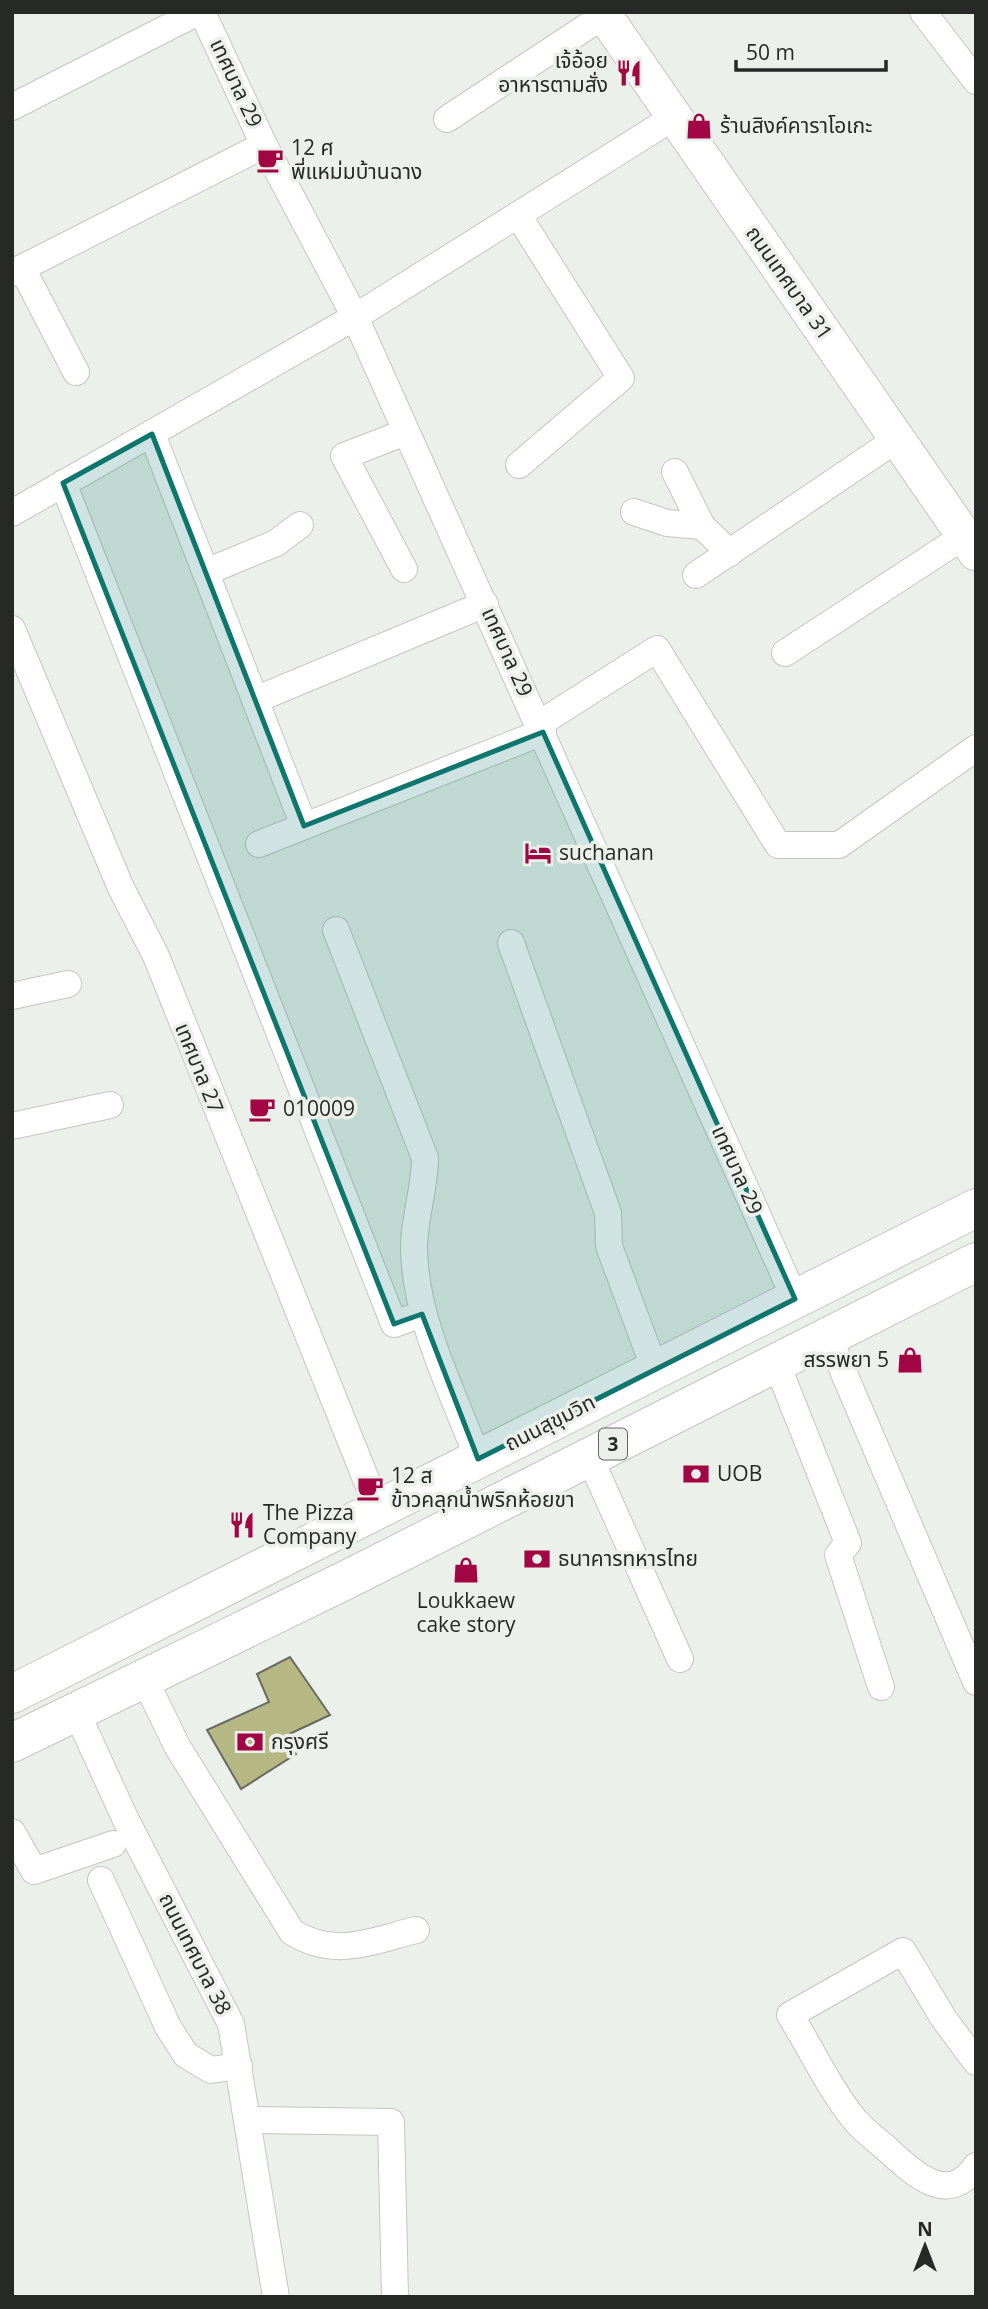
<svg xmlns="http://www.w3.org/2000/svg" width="988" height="2309" font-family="'Open Sans','Noto Sans Thai',sans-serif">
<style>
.building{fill:#b5b883;stroke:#696a64;stroke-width:2}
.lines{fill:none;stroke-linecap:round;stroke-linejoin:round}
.minor-casing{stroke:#c2c7c1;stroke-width:28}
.major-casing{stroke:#c2c7c1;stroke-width:37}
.highway-casing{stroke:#c2c7c1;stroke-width:40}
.minor{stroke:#fff;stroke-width:26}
.major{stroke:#fff;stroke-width:35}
.highway{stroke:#fff;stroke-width:38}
.marked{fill:#0f766e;fill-opacity:0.2;stroke:#0f766e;stroke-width:5;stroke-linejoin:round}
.labels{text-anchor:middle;stroke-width:7;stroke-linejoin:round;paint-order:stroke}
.shield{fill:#ecf0ea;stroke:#626561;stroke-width:2}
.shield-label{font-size:19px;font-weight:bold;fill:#272926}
.poi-label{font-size:21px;fill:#272926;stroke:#ecf0ea;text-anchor:start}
.street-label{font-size:21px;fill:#272926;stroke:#ecf0ea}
</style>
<rect width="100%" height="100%" fill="#ecf0ea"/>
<polygon class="building" points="290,1657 330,1715 283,1737 296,1754 241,1789 207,1730 269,1702 257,1674"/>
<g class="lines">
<g class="minor-casing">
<g id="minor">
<polyline points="202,12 264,145 355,317 795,1299"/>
<polyline points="923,12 976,81"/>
<polyline points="12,107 198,12"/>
<polyline points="447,119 609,12"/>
<polyline points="518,215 621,378 519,465"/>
<polyline points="22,268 76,372"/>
<polyline points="12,273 264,145"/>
<polyline points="152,434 304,826"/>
<polyline points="675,472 702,526"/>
<polyline points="63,483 394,1324 422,1314"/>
<polyline points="634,512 667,523 702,526 730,553"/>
<polyline points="12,513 355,317 674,117"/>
<polyline points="404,569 344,456 406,432"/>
<polyline points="206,572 276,543 300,525"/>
<polyline points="696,575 897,439"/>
<polyline points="12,629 121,888 156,956 378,1509"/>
<polyline points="785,653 964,536"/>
<polyline points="255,700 485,604"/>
<polyline points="539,724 657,649 778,845 839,845 976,748"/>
<polyline points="259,844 543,732"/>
<path d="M 336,930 L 425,1158 C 425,1188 414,1218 414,1248 C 415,1321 453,1392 478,1459"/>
<polyline points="511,943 608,1213 609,1246 655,1370"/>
<polyline points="12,996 68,984"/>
<polyline points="12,1126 110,1105"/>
<polyline points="828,1336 976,1682"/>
<polyline points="776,1362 848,1543 838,1555 881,1687"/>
<polyline points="589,1456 680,1659"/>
<path d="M 144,1678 L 177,1746 L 292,1932 C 335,1959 371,1941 416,1930"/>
<polyline points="76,1711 125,1818 231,2024 276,2297"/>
<polyline points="12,1832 34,1871 113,1844"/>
<polyline points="101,1880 168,2027 186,2055 211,2070 239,2066"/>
<path d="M 976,2062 L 944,2019 L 903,1951 L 790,2015 C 810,2047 832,2093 855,2120 C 864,2131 877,2140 887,2149 C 912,2172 948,2208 976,2166"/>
<polyline points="249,2120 391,2122 395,2297"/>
</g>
</g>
<g class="major-casing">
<polyline id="major" points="602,12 976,553"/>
</g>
<g class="highway-casing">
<g id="highway">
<polyline points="12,1694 976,1208"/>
<polyline points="12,1743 350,1578 976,1262"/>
</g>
</g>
<use href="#minor" class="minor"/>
<use href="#major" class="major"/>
<use href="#highway" class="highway"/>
</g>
<path class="marked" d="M 152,434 L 304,826 L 543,732 L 795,1299 L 478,1459 L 422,1314 L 394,1324 L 63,483 Z"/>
<defs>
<g id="restaurant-bare" transform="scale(2.1)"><path d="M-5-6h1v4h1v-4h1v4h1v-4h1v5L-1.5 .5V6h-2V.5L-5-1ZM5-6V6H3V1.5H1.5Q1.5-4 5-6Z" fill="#a10543" stroke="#ecf0ea" stroke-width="2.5" paint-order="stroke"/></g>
<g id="shop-bare" transform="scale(2.1)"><path d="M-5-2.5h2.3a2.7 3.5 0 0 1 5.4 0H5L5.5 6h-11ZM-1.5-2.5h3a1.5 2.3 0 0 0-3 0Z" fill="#a10543" stroke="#ecf0ea" stroke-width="2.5" paint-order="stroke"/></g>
<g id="cafe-bare" transform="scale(2.1)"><path d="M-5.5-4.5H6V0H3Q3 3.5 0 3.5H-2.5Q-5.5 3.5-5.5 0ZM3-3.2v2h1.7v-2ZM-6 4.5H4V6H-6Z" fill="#a10543" stroke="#ecf0ea" stroke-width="2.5" paint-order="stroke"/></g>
<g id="hotel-bare" transform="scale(2.1)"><path d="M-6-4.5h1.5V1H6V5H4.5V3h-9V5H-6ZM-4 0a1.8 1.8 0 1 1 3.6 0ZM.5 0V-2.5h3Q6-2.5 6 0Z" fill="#a10543" stroke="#ecf0ea" stroke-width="2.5" paint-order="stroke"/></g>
<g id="bank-bare" transform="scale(2.1)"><path d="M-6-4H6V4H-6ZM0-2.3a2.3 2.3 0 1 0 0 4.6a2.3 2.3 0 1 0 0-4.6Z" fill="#a10543" stroke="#ecf0ea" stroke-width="2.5" paint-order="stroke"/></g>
</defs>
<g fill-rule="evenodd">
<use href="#restaurant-bare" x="629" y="73"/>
<use href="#shop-bare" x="699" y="126"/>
<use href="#cafe-bare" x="270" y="160"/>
<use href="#hotel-bare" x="538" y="853"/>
<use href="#cafe-bare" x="262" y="1109"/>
<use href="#shop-bare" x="910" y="1360"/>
<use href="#bank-bare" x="696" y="1474"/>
<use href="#cafe-bare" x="370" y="1488"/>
<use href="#restaurant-bare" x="242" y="1525"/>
<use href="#bank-bare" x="537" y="1559"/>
<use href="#shop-bare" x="466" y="1570"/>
<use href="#bank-bare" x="250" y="1742"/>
</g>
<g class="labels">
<rect class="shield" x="599" y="1428.5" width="28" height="31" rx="5"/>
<g class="shield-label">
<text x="613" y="1451">3</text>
</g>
<g class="poi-label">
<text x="608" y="68" text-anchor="end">เจ้อ้อย<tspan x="608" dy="24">อาหารตามสั่ง</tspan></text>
<text x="720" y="133">ร้านสิงค์คาราโอเกะ</text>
<text x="291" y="155">12 ศ<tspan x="291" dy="24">พี่แหม่มบ้านฉาง</tspan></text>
<text x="559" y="860">suchanan</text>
<text x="283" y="1116">010009</text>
<text x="889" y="1367" text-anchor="end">สรรพยา 5</text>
<text x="717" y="1481">UOB</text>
<text x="391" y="1483">12 ส<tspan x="391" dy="24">ข้าวคลุกน้ำพริกห้อยขา</tspan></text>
<text x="263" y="1520">The Pizza<tspan x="263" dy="24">Company</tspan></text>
<text x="558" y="1566">ธนาคารทหารไทย</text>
<text x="466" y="1608" text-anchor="middle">Loukkaew<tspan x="466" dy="24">cake story</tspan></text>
<text x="271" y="1749">กรุงศรี</text>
</g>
<g class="street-label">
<text transform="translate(236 83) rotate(65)" y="7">เทศบาล 29</text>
<text transform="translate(789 283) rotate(55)" y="7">ถนนเทศบาล 31</text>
<text transform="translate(507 652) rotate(66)" y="7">เทศบาล 29</text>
<text transform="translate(199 1068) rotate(68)" y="7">เทศบาล 27</text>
<text transform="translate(737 1170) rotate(66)" y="7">เทศบาล 29</text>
<text transform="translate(550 1423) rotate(-27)" y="7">ถนนสุขุมวิท</text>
<text transform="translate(195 1954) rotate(63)" y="7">ถนนเทศบาล 38</text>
</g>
</g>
<rect width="988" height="2309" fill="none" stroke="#272926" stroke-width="28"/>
<g transform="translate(925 2246)" stroke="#ecf0ea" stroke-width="5" paint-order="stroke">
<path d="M0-5L12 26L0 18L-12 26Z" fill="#272926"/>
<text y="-10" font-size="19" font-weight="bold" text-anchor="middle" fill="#272926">N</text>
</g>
<path d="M736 60v10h150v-10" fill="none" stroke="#272926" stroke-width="3.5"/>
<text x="746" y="60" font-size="21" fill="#272926" stroke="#ecf0ea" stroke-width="5" paint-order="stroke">50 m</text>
</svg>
